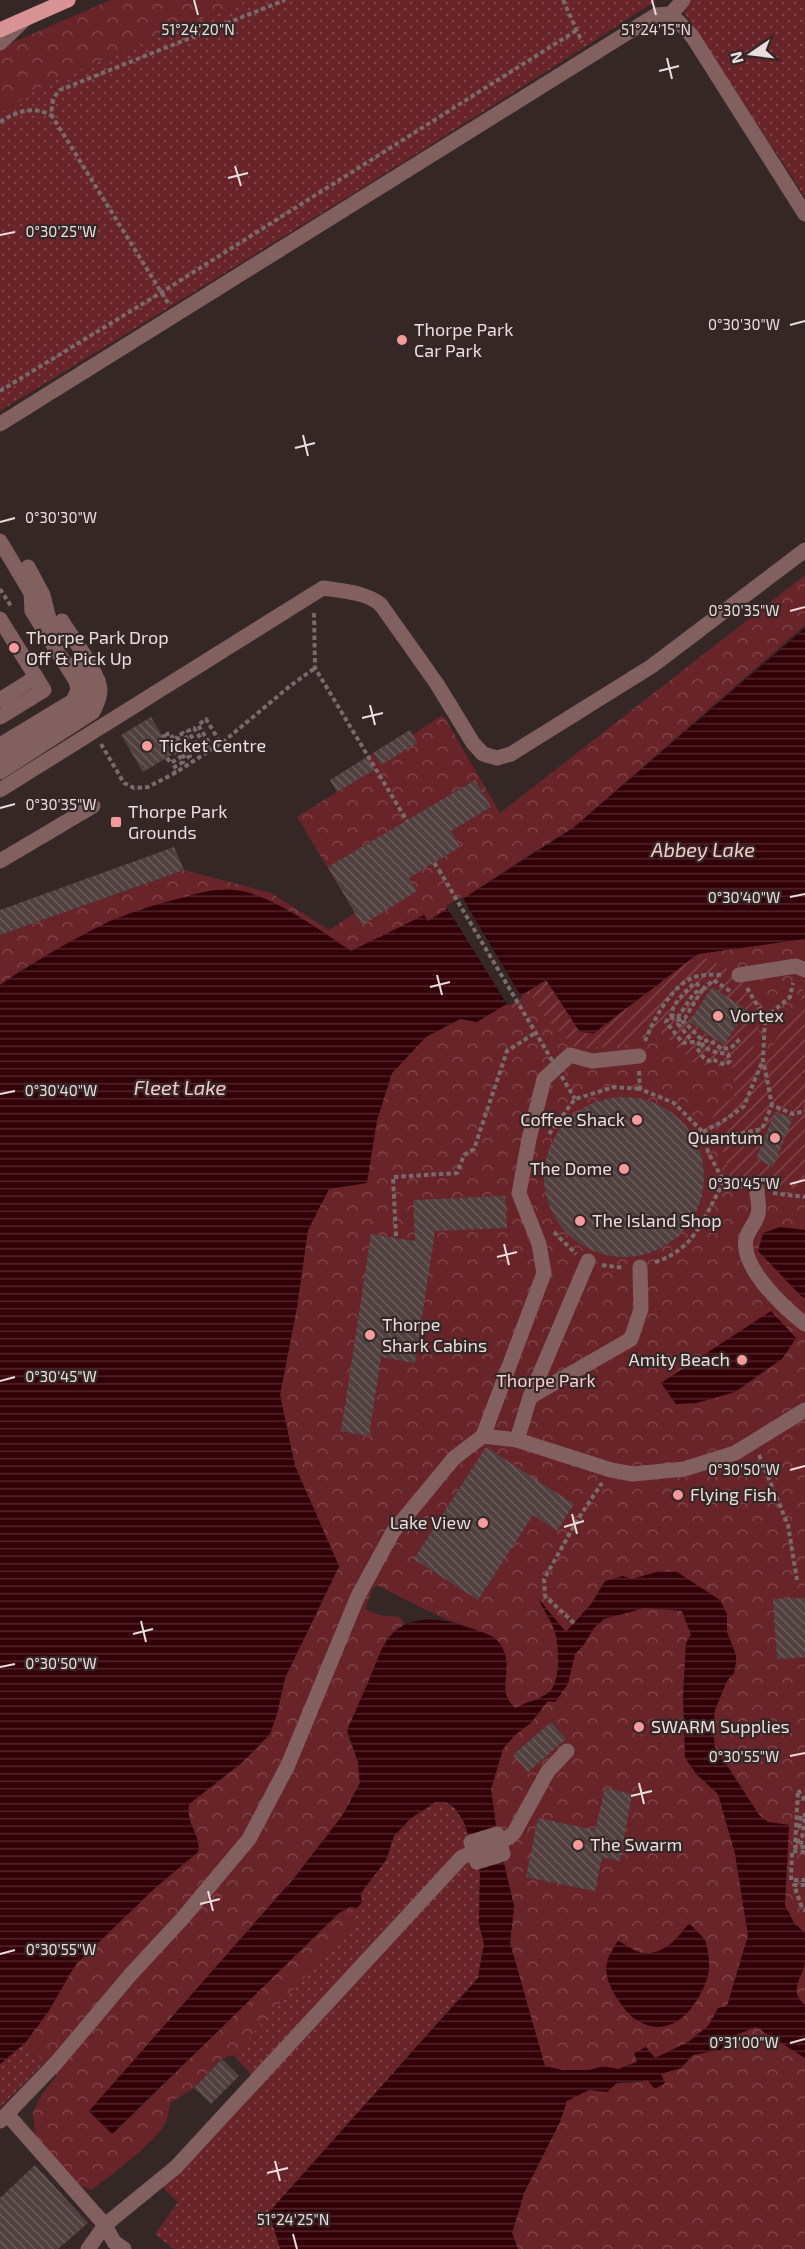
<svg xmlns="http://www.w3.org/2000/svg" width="805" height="2249" font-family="'Exo 2',sans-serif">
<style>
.grass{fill:url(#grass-dots)}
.forest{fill:url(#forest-crowns)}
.garden{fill:url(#garden-furrows)}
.water{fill:url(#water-rules);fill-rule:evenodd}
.pier{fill:#362727}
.building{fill:url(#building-back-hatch)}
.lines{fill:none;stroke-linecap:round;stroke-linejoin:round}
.path{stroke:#786b6b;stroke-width:4;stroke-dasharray:4.5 3;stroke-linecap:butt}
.minor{stroke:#836060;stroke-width:15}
.major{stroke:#d99394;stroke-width:15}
.path-bridge{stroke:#786b6b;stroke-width:4;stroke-dasharray:4.5 3;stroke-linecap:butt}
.ticks{fill:none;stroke:#e9dede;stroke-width:2}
.poi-dot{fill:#f59b9c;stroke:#362727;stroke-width:2}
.labels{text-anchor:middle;stroke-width:4.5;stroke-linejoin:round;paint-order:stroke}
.poi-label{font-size:18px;fill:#e9dede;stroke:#362727;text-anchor:start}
.park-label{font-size:18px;fill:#fccece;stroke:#362727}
.water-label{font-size:20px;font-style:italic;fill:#f7cac9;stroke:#362727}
.ticks-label{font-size:15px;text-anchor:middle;fill:#e9dede;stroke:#362727;stroke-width:4.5;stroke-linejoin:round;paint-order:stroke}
</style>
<defs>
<pattern id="grass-dots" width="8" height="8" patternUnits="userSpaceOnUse" patternTransform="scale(1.5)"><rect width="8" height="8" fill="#682429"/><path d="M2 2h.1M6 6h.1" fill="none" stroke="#7e4348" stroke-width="1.8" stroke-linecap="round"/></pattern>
<pattern id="forest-crowns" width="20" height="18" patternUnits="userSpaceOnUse" patternTransform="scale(1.5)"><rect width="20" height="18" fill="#682429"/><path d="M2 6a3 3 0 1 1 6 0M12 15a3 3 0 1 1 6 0" fill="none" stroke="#7e4348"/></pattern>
<pattern id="garden-furrows" width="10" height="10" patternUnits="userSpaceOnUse" patternTransform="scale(1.5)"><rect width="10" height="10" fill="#682429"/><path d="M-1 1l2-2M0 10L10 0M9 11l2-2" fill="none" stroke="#7e4348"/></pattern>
<pattern id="water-rules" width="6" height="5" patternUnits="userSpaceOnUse" patternTransform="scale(1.5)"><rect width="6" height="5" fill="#320007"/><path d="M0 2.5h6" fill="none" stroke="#50252b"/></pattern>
<pattern id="building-back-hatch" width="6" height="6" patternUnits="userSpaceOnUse" patternTransform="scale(1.5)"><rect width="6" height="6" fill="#514040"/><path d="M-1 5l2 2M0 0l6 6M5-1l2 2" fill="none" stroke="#6a5b5b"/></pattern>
</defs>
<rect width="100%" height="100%" fill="#362727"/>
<g class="grass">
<path d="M 248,0 L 657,0 C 441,141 220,276 0,411 L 0,113 L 45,84 Z"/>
<polygon points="676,0 805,0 805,197"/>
<polygon points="436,1802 446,1802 458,1811 464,1822 480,1873 479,1924 484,1943 478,1978 269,2212 280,2249 174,2249 155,2234 178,2202 163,2188 256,2079 233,2055 352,1924 350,1907 361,1898 361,1893 386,1860 394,1836 411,1818"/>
<polygon points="26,2042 45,2062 0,2108 0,2064"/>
</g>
<g class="forest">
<polygon points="111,0 248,0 45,84 0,113 0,48"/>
<path d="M 805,575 L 805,625 L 573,828 L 524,858 L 463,899 L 521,995 L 547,980 L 594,1033 L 698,954 L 805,939 L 805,2249 L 518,2249 L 512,2233 L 524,2193 L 560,2122 L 510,1943 L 514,1906 L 497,1834 L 491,1789 L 515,1708 C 494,1688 516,1672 500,1645 C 496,1636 482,1633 473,1629 C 440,1618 408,1601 377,1585 L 372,1589 L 365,1609 L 378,1615 L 399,1617 L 405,1624 L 386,1640 L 348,1736 L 358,1762 L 360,1783 L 342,1816 L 295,1877 L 89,2112 L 113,2134 L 339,1913 L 350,1907 L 353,1924 L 233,2055 L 222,2059 L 194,2088 L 170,2103 C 169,2109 168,2116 166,2122 C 159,2139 108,2178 91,2190 L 78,2184 L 35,2135 L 33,2112 L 42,2094 L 57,2076 L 26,2042 L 76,1964 L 155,1888 L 198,1852 C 202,1836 185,1824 189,1804 L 259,1747 L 277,1714 L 285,1678 L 339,1567 L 295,1466 L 280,1395 L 297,1307 L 308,1230 L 329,1189 L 377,1120 L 392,1073 L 426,1037 L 460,1019 L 477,1022 L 506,1004 L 424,916 L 351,951 L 308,922 L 111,920 L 21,970 L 0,985 L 0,935 L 184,870 L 271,893 L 329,930 L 355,913 L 297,817 L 337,792 L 330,780 L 410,730 L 413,734 L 443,715 L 500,813 Z"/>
</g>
<polygon class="garden" points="698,954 739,975 757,1005 759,1032 752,1051 768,1055 784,1024 799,1010 805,979 805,1189 756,1186 730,1177 712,1112 734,1097 734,1068 697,1064 659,1031 623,1046 576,1048 546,1018 528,990 547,980 579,1032 594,1033"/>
<g class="water">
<path d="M 805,628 L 805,939 L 698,954 L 594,1033 L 580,1032 L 546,980 L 477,1022 L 460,1019 L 426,1037 L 392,1073 L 377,1120 L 367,1183 L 329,1189 L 308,1230 L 297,1307 L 280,1395 L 295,1466 L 339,1566 L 285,1678 L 277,1714 L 270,1734 L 243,1762 L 189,1804 C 185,1824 202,1836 198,1852 L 155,1888 L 76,1964 L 48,2012 L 26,2042 L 0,2064 L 0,985 C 33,963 75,937 111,921 C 133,911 158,904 181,898 C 198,893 216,888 235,890 C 272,894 321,931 351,951 L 424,915 L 428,921 L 573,828 Z"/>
<polygon points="780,1227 805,1230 805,1298 801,1296 758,1251 763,1233"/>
<polygon points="771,1311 796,1338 783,1358 735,1392 697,1403 676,1404 661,1383"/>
<path d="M 660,1571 L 677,1572 L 720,1600 L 727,1614 L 727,1632 L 736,1655 L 736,1662 L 734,1673 L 727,1681 L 715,1710 L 713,1731 L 715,1747 L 760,1816 L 768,1822 L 789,1825 L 785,1905 L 794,1923 L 805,1933 C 805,1942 805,1952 805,1962 C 804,1976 787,1990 805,2005 L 805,2058 L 756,2027 L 736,2035 L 720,2050 L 693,2055 L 681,2068 L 661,2074 L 665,2083 L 655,2089 L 647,2080 L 640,2082 L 617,2083 L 607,2092 L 589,2090 L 567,2101 L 560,2122 L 524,2193 L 512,2233 L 518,2249 L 280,2249 L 269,2212 L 478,1978 L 484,1943 L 479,1924 L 480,1873 L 464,1822 L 454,1807 L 446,1802 L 436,1802 L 411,1818 L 394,1836 L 386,1860 L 361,1893 L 361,1898 L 363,1901 L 357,1908 L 350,1907 L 339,1913 L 112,2134 L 89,2111 L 295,1877 L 342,1816 L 360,1783 L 358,1762 L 347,1730 C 355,1712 363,1694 371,1675 C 376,1664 379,1652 386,1642 C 401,1616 436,1616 460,1625 C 472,1629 494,1633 501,1645 C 516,1672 494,1689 515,1708 C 525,1702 542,1699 549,1692 C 561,1682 559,1646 555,1632 C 552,1621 543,1610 538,1598 L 566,1632 L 591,1604 L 605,1581 L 623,1576 L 632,1579 ZM 645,1608 L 682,1611 L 691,1635 L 686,1642 L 683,1696 L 685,1758 L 697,1775 L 718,1794 L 735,1854 L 748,1935 L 727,2006 L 718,2008 L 708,2026 L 688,2042 L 655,2058 L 646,2047 L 634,2053 L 637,2062 L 618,2069 L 604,2066 L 589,2070 L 563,2070 L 545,2066 L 510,1943 L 514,1906 L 497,1834 L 491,1789 L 503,1749 L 515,1735 L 531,1723 L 548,1701 L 555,1702 L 568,1684 L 575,1654 L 583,1646 L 594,1628 L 604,1619 Z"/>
<path d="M 689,1923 C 694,1929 701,1934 705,1940 C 707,1944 707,1949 708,1953 C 711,1968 708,1980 701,1993 C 677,2040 636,2037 613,1991 C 602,1971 605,1960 618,1941 C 625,1944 635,1952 643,1953 C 664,1955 678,1938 689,1923 Z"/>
</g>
<polygon class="pier" points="462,897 522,998 508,1006 446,906"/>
<g class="building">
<polygon points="151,717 173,754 143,772 121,735"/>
<polygon points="410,730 417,743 381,765 373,753"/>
<polygon points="367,757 374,770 337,792 330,780"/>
<polygon points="475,780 491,807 451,831 460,847 409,878 417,891 362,925 328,867"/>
<polygon points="174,847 184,870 0,935 0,910"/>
<polygon points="712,987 747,1010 724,1045 689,1022"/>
<circle cx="624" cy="1177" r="80"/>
<polygon points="775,1112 793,1118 773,1167 756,1158"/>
<polygon points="505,1196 507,1228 435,1231 415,1363 381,1357 369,1436 341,1431 371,1234 415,1241 413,1200"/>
<polygon points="486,1447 574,1504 557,1531 533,1515 478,1600 414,1559"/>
<polygon points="805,1598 805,1657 777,1659 773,1599"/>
<polygon points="551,1722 566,1739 528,1772 513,1755"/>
<polygon points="605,1788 632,1794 620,1861 602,1857 595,1891 526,1877 538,1818 595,1830"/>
<polygon points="222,2059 239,2076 211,2104 194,2088"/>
<polygon points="35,2165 88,2223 58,2249 0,2249 0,2198"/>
</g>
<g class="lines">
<g class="path">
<polyline points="563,0 582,42"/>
<path d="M 0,122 C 18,111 33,105 52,116"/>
<path d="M 168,303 L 52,116 C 51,105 52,98 60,90 L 285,0"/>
<polyline points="0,391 162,292 577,30"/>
<polyline points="0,589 11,606"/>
<polyline points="314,613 315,668 407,821"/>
<polyline points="162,737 165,736 174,753 178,751 167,734 170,733 185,759 190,756 177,737 183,733 196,752 200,750 188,731 194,728 206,747 210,744 198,725 206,719 221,744"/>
<polyline points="101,744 124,783 134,788 148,787 175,773 223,742 290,686 315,668"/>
<polyline points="167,758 171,763 180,757 183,762 173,768 175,773"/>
<polyline points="434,863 439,870"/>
<polyline points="747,988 765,1018 763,1060 772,1105 793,1114 805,1111"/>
<path d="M 730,991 L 713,980 L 705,988 L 694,983 C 684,994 674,1001 671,1015 L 678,1017 L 694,993 L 702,990 L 685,1018 L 678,1020 L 669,1017 L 666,1022 L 683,1043 L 693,1042 L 678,1024 L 684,1022 L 701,1039 L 697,1048 L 703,1057 L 709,1061 L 712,1059 L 725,1065 L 730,1061 L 728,1054 L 715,1052 L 703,1047 L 702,1042 L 709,1040 L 722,1049 L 731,1048 L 740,1039"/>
<polyline points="765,1018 790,997 793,983"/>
<path d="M 645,1041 C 654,1019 674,980 699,976 C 707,974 716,975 724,975"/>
<polyline points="639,1071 640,1089 674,1103 703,1132 708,1152 724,1182 742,1187"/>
<polyline points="703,1132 728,1118 744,1106 763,1060"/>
<polyline points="549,1134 575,1099 614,1087 640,1089"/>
<polyline points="719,1138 762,1129 772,1105"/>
<polyline points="773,1193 805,1197"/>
<polyline points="554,1232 576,1254"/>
<polyline points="396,1236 393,1177 457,1173 464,1155 474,1149 507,1051 535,1033"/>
<path d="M 655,1262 C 697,1249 704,1215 724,1182"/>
<polyline points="602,1265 624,1268"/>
<polyline points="759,1455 788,1525 797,1580"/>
<polyline points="574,1623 545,1596 544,1579 578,1519 602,1483"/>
<polyline points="805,1800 798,1790 795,1847 805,1847"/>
<polyline points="799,1828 801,1815 805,1815"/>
<polyline points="798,1839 798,1843 801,1845 805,1818"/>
<polyline points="805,1852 792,1851 791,1880 805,1880"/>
<polyline points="805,1885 794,1885 802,1908 805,1911"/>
</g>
<g class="minor">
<polyline points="671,14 683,0"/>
<polyline points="0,43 23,21"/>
<polyline points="0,424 656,15 671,14 692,36 805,214"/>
<polyline points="0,541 31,593 32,611 76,681 78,690 73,701 0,745"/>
<polyline points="28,567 43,595 49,619 59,635"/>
<polyline points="0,619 44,690 0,717"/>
<polyline points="0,700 36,677"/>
<polyline points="0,760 78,709 87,699 90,691 86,679 76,663"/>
<path d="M 0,772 L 93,712 C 96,706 100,698 100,690 C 100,674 71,636 62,621"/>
<path d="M 0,790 L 323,588 C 341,591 367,592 381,605 L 437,684 L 473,743 L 483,754 L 497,758 L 511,754 L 652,666 L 805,550"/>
<polyline points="0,861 93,806"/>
<polyline points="739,975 796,966 805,970"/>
<path d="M 757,1190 C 757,1197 760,1207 758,1214 C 756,1223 748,1230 746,1239 C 740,1267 785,1309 805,1324"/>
<polyline points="588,1261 530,1397 517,1440 611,1470 633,1474 684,1469 735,1453 805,1410"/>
<polyline points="530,1397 631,1339 641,1309 640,1267"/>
<polyline points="483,1436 517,1440"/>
<polygon points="497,1834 503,1854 477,1862 471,1842"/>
<polyline points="7,2114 105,2225 114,2242 124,2249"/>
<polyline points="0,2121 56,2063 131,1974 182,1919 249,1839 288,1765 358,1596 393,1532 454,1458 483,1436 544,1273 539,1244 519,1193 529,1139 544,1079 570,1055 592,1061 639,1056"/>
<path d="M 88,2249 L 105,2225 L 176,2167 L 461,1858 C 478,1848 500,1846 514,1833 L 548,1771 L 567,1751"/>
</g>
<polyline class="major" points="0,30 68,0"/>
<polyline class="path-bridge" points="439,870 575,1099"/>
</g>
<path class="ticks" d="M 194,0 L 198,15M 652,0 L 656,15M 667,58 L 672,79M 659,71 L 679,66M 235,166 L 241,186M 228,178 L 248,173M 0,235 L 15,232M 790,325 L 805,321M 303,435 L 308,456M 295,448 L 315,443M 0,522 L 15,518M 790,611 L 805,607M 370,705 L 375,725M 362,718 L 383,713M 0,808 L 15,804M 790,897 L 805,894M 437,975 L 442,995M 430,987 L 450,982M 0,1094 L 15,1091M 790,1184 L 805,1180M 504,1244 L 509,1265M 497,1257 L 517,1252M 0,1381 L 15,1377M 790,1470 L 805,1466M 572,1514 L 577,1534M 564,1527 L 584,1521M 141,1621 L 146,1642M 133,1634 L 153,1629M 0,1667 L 15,1664M 790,1756 L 805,1753M 639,1783 L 644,1804M 631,1796 L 652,1791M 208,1891 L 213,1911M 200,1904 L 220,1899M 0,1954 L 15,1950M 790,2043 L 805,2039M 275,2161 L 280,2181M 267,2173 L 288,2168M 293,2234 L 297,2249"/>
<g class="poi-dot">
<circle cx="402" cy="340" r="6"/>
<circle cx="14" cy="648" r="6"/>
<circle cx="147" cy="746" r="6"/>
<rect x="110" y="816" width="12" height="12" rx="3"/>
<circle cx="718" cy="1016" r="6"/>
<circle cx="637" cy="1120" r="6"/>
<circle cx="775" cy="1138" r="6"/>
<circle cx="624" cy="1169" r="6"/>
<circle cx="580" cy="1221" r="6"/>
<circle cx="370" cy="1335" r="6"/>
<circle cx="742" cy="1360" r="6"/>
<circle cx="678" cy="1495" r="6"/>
<circle cx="483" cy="1523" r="6"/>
<circle cx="639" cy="1727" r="6"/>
<circle cx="578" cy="1845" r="6"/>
</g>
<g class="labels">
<g class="poi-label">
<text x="414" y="336">Thorpe Park<tspan x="414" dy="21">Car Park</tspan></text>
<text x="26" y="644">Thorpe Park Drop<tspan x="26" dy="21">Off &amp; Pick Up</tspan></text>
<text x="159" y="752">Ticket Centre</text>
<text x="128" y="818">Thorpe Park<tspan x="128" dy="21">Grounds</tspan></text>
<text x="730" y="1022">Vortex</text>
<text x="625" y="1126" text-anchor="end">Coffee Shack</text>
<text x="763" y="1144" text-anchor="end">Quantum</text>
<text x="612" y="1175" text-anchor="end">The Dome</text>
<text x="592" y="1227">The Island Shop</text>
<text x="382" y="1331">Thorpe<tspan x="382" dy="21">Shark Cabins</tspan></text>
<text x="730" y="1366" text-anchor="end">Amity Beach</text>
<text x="690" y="1501">Flying Fish</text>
<text x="471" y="1529" text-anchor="end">Lake View</text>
<text x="651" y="1733">SWARM Supplies</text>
<text x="590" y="1851">The Swarm</text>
</g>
<g class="park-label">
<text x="546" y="1387">Thorpe Park</text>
</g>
<g class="water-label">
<text x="703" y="857">Abbey Lake</text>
<text x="180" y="1095">Fleet Lake</text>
</g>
</g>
<g class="ticks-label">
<text x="198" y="35">51°24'20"N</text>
<text x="656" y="35">51°24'15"N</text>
<text x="61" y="237">0°30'25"W</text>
<text x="744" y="330">0°30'30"W</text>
<text x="61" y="523">0°30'30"W</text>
<text x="744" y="616">0°30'35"W</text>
<text x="61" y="810">0°30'35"W</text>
<text x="744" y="903">0°30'40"W</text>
<text x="61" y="1096">0°30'40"W</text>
<text x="744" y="1189">0°30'45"W</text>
<text x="61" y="1382">0°30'45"W</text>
<text x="744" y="1475">0°30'50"W</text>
<text x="61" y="1669">0°30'50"W</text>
<text x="744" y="1762">0°30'55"W</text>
<text x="61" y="1955">0°30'55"W</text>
<text x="744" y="2048">0°31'00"W</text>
<text x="293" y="2225">51°24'25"N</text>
</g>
<g transform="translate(751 54) rotate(256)" stroke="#362727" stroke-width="4.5" paint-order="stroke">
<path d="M0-4.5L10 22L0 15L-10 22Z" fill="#e9dede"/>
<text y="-9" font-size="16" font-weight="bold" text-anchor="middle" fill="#e9dede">N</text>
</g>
</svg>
